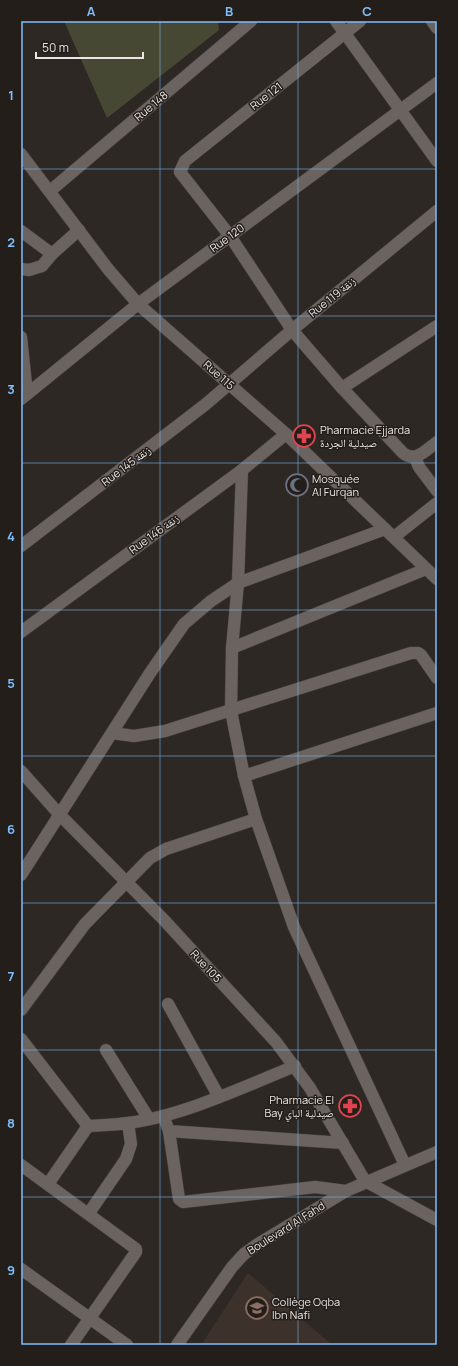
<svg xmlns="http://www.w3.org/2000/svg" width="458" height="1366" font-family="Manrope,'Noto Naskh Arabic',sans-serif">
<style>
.built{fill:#3d312b}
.green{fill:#474834}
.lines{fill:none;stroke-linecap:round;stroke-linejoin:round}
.minor-casing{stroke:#494441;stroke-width:13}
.minor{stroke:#6b6360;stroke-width:12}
.grid{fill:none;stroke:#80bdfa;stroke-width:1;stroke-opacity:0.55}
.labels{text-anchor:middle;stroke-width:3;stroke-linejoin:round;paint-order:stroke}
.street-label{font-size:11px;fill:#eae6e4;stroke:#241e1b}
.poi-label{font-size:11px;fill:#eae6e4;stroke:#241e1b;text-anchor:start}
.neatline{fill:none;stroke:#80bdfa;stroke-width:1.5}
.grid-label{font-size:13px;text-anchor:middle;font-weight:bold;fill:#80bdfa}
</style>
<rect width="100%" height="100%" fill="#2e2825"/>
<polygon class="built" points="248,1273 330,1343 333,1345 201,1345"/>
<polygon class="green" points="64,21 218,21 219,30 107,118"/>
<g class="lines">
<g class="minor-casing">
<g id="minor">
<polyline points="336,21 437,161"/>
<path d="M 360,21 L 185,161 L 180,172 L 230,236 L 292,330 L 342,388 L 403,453 C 415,463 426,450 437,442"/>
<polyline points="432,21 437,28"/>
<polyline points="21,154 108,269 138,304 286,434 437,579"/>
<polyline points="50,191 251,21"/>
<polyline points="21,231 52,254"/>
<polyline points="21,269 29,270 42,266 52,254 79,230"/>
<polyline points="21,337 27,394"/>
<polyline points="342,388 437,326"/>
<polyline points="21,399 138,304 437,83"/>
<polyline points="415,457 419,467 437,491"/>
<polyline points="242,470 238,583 232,648 231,711 244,776 256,819 294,927 405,1165"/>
<polyline points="394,537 437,503"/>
<polyline points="21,546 206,404 292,330 437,211"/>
<polyline points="21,632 242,470 286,434"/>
<polyline points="232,648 426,569"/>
<polyline points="112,733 134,736 165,731 411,653 418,653 421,655 437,678"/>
<polyline points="21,771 59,814 164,920 276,1042 310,1088 365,1181"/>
<polyline points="244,776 437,713"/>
<polyline points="21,875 150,673 184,624 211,601 238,583 385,529"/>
<polyline points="168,1004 219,1097"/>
<polyline points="21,1010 85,924 150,858 166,849 256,819"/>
<polyline points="21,1039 88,1126"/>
<polyline points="106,1050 149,1119"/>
<polyline points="166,1123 169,1131 343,1143"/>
<path d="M 88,1126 C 101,1125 115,1125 128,1123 C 182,1116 244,1087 295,1066"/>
<polyline points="169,1131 179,1199 183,1202 315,1187 346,1191"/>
<polyline points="21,1165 136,1249 136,1252 71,1345"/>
<polyline points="365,1181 437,1220"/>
<polyline points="48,1184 88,1126"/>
<polyline points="89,1213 126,1159 131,1144 128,1123"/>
<polyline points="21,1269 127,1345"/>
<polyline points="177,1345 232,1267 244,1254 258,1244 346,1191 437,1152"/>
</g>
</g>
<use href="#minor" class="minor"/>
</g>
<path class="grid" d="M 160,21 L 160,1345M 298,21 L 298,1345M 21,169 L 437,169M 21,316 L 437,316M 21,463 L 437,463M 21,610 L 437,610M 21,756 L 437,756M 21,903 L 437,903M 21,1050 L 437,1050M 21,1197 L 437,1197"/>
<defs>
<g id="pharmacy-ring" transform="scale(1.15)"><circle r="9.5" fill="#241e1b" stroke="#e0444e" stroke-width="1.5"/><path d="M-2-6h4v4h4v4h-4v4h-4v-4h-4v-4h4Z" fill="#e0444e"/></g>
<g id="mosque-ring" transform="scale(1.15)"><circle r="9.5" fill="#241e1b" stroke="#6b7280" stroke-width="1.5"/><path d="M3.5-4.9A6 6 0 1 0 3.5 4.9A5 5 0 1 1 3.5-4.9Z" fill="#6b7280"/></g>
<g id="school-ring" transform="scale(1.15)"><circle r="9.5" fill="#241e1b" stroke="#8d6e63" stroke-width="1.5"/><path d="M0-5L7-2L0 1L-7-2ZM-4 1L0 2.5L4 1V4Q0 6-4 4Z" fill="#8d6e63"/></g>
</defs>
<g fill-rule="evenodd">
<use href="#pharmacy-ring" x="304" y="436"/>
<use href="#mosque-ring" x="297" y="485"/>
<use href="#pharmacy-ring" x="350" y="1106"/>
<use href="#school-ring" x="257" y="1308"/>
</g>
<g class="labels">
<g class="street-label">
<text transform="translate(266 96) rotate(-38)" y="4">Rue 121</text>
<text transform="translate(151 106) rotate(-40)" y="4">Rue 148</text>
<text transform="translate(227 238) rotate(-36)" y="4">Rue 120</text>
<text transform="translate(332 297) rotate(-39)" y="4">Rue 119 زنقة</text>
<text transform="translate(219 375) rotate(41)" y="4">Rue 115</text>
<text transform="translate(126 466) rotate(-37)" y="4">Rue 145 زنقة</text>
<text transform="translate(154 534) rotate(-36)" y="4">Rue 146 زنقة</text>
<text transform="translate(206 966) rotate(47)" y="4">Rue 105</text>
<text transform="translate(286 1228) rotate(-32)" y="4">Boulevard Al Fahd</text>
</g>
<g class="poi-label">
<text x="320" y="434">Pharmacie Ejjarda<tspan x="320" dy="13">صيدلية الجردة</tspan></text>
<text x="312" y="483">Mosquée<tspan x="312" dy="13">Al Furqan</tspan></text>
<text x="334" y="1104" text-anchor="end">Pharmacie El<tspan x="334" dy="13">Bay صيدلية الباي</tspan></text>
<text x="272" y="1306">Collège Oqba<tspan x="272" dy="13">Ibn Nafi</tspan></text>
</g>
</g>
<rect width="458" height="1366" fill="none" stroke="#241e1b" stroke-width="44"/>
<path d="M36 52v6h107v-6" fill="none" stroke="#eae6e4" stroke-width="2"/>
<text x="42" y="52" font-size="12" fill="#eae6e4" stroke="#241e1b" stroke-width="3" paint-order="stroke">50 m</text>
<rect x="22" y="22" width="414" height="1322" class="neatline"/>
<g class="grid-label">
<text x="91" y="16">A</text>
<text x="229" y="16">B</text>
<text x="367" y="16">C</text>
<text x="11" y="100">1</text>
<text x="11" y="247">2</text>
<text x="11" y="394">3</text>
<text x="11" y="541">4</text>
<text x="11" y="688">5</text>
<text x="11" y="834">6</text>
<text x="11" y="981">7</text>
<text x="11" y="1128">8</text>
<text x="11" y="1275">9</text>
</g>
</svg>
